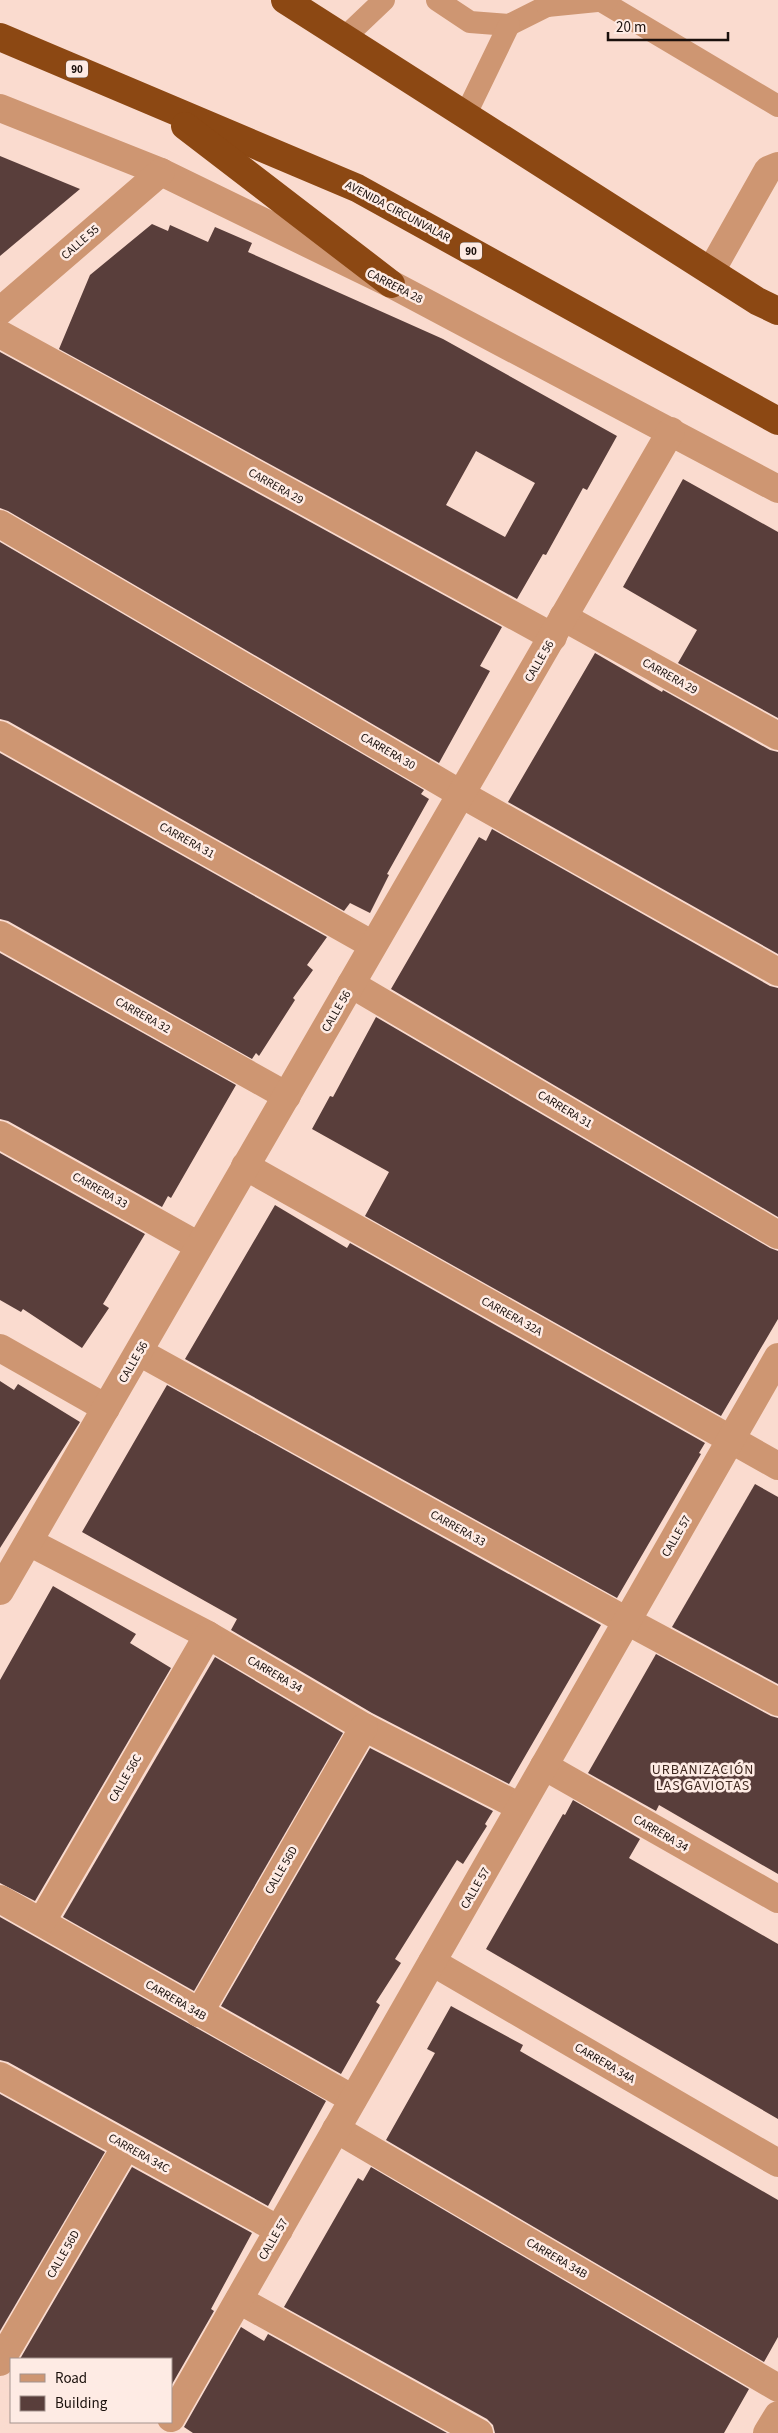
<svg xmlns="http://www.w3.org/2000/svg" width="778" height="2433" font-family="'Source Sans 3',sans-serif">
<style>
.building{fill:#593e3b;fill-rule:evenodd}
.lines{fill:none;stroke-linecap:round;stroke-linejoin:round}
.lane{stroke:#ce9672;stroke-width:22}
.street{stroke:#ce9672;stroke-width:28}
.highway{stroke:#8c4813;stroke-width:28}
.labels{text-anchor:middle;stroke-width:5;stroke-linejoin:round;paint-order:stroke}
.shield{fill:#feebe4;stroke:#5e524d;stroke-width:1}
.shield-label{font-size:11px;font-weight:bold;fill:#1a100c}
.street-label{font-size:12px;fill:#1a100c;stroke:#feebe4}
.neighbourhood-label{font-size:14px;letter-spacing:1px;fill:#3e271e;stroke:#feebe4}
</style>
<rect width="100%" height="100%" fill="#fadbcf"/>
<g class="building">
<polygon points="0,156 80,189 0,256"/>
<path d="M 152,224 L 168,231 L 170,225 L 208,242 L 215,227 L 252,243 L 248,252 L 443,339 L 617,436 L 587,490 L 583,488 L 546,555 L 543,554 L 517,599 L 59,349 L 90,275 ZM 476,451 L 535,483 L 505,537 L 446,505 Z"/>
<polygon points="0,352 502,627 480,666 490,671 439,763 8,511 0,508"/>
<polygon points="683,479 778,532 778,718 678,663 697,630 623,587"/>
<polygon points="0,542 424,790 421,794 429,799 387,874 389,875 370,913 350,903 344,911 8,721 0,719"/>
<polygon points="595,653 662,692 663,690 770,750 778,752 778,954 508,802"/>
<polygon points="0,753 327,937 307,965 313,970 293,998 295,1000 259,1056 256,1053 252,1059 8,921 0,919"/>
<polygon points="492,829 770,986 778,988 778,1217 391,989 479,837 486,841"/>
<polygon points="0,953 236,1085 171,1198 168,1196 162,1207 8,1121 0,1119"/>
<polygon points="376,1017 770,1248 778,1251 778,1319 721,1416 365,1216 389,1172 312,1129 330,1096 333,1097"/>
<polygon points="0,1153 145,1234 103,1304 109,1308 82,1348 23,1309 21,1312 0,1300"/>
<polygon points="275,1205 347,1248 350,1243 705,1443 699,1453 701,1454 617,1598 185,1359"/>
<polygon points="0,1381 14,1390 18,1384 80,1422 0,1548"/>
<polygon points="167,1385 601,1625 509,1784 372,1713 231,1630 237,1619 82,1532"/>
<polygon points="755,1484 778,1497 778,1684 672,1627"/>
<polygon points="53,1586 136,1634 130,1643 171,1668 35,1901 0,1883 0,1680"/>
<polygon points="656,1654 771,1716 778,1718 778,1874 659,1805 656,1811 588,1773"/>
<polygon points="215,1657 343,1733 194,1991 63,1917"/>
<polygon points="370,1748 493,1811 485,1824 487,1826 463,1864 457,1860 395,1959 401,1963 376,2002 380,2005 341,2074 221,2006"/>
<polygon points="573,1800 640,1839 629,1858 778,1944 778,2119 486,1949 563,1814 565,1815"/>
<polygon points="0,1917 326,2101 268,2206 8,2062 0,2060"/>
<polygon points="451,2006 523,2045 520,2051 778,2200 778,2337 764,2362 386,2140 435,2053 427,2049"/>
<polygon points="0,2094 105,2152 0,2331"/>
<polygon points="132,2167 252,2233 211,2309 214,2311 171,2386 171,2359 20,2359"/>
<polygon points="371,2167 749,2389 724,2433 495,2433 493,2425 487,2419 284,2307 358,2178 363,2181"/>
<polygon points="241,2327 264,2341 268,2334 447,2433 193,2433 184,2427"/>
</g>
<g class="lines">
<g class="lane">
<polyline points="437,0 470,22 509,25 547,6 551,0"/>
<polyline points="603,2 778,106"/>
<polyline points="547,6 607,0"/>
<polyline points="343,39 384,0"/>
<polyline points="465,116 509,25"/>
</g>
<g class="street">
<polyline points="0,108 161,172 391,284 778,489"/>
<polyline points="711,271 768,170 778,166"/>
<polyline points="0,311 161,172"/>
<polyline points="0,334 553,637"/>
<polyline points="0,524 461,794 778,972"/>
<polyline points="563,617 778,736"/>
<polyline points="0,735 373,945"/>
<polyline points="0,935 287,1096"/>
<polyline points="351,984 778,1235"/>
<polyline points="0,1135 199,1246"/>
<polyline points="245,1166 778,1466"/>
<polyline points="0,1348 106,1408"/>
<polyline points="139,1352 627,1621 778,1702"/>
<polyline points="29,1542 208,1635 364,1727 520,1807"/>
<polyline points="0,1591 671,431"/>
<polyline points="544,1766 778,1899"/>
<polyline points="0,1899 353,2099"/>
<polyline points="42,1921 208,1635"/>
<polyline points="432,1962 778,2163"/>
<polyline points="199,2013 364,1727"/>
<polyline points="0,2076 279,2230"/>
<polyline points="336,2129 778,2388"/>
<polyline points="239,2300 479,2433"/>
<polyline points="0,2362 126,2146"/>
<polyline points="171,2418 778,1357"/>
<polyline points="767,2433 778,2415"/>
</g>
<g class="highway">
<polyline points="285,0 757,301 778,311"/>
<polyline points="0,37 357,188 778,421"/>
<polyline points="185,126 391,284"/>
</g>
</g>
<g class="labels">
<g class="shield">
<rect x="66" y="60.5" width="22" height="17" rx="4"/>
<rect x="460" y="242.5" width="22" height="17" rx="4"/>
</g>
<g class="shield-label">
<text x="77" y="73">90</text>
<text x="471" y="255">90</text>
</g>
<g class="street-label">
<text transform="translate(398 211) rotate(28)" y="4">AVENIDA CIRCUNVALAR</text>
<text transform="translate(80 242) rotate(-41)" y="4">CALLE 55</text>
<text transform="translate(395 286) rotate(27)" y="4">CARRERA 28</text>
<text transform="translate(276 486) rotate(29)" y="4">CARRERA 29</text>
<text transform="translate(539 661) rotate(-60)" y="4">CALLE 56</text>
<text transform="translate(670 676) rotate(29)" y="4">CARRERA 29</text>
<text transform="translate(388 751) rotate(30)" y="4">CARRERA 30</text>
<text transform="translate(187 840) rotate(29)" y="4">CARRERA 31</text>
<text transform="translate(336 1011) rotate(-60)" y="4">CALLE 56</text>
<text transform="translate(143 1015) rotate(29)" y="4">CARRERA 32</text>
<text transform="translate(565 1109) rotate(31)" y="4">CARRERA 31</text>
<text transform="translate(100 1190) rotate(29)" y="4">CARRERA 33</text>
<text transform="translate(512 1316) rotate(29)" y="4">CARRERA 32A</text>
<text transform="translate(133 1362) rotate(-60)" y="4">CALLE 56</text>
<text transform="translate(458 1528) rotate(29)" y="4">CARRERA 33</text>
<text transform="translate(676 1536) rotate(-60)" y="4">CALLE 57</text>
<text transform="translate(275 1674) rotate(30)" y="4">CARRERA 34</text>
<text transform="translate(125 1778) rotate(-60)" y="4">CALLE 56C</text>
<text transform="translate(661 1833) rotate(30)" y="4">CARRERA 34</text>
<text transform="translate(281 1870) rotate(-60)" y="4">CALLE 56D</text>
<text transform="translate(475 1888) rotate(-60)" y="4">CALLE 57</text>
<text transform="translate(176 2000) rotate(30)" y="4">CARRERA 34B</text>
<text transform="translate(605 2063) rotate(30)" y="4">CARRERA 34A</text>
<text transform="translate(139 2153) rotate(29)" y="4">CARRERA 34C</text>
<text transform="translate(273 2239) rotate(-60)" y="4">CALLE 57</text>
<text transform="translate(63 2254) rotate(-60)" y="4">CALLE 56D</text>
<text transform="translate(557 2258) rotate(30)" y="4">CARRERA 34B</text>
</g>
<g class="neighbourhood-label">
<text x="703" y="1774">URBANIZACIÓN<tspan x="703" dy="16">LAS GAVIOTAS</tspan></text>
</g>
</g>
<rect x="10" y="2358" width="162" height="65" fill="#feebe4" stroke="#a3938e"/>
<rect x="20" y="2374" width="25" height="8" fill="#ce9672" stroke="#a3938e"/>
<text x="55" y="2383" font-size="15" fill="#1a100c">Road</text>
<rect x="20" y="2396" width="25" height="15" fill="#593e3b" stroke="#a3938e"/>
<text x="55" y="2408" font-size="15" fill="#1a100c">Building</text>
<path d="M608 32v8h120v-8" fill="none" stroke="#1a100c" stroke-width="2.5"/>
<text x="616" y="32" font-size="15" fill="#1a100c" stroke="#feebe4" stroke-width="4" paint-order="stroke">20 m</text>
</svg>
